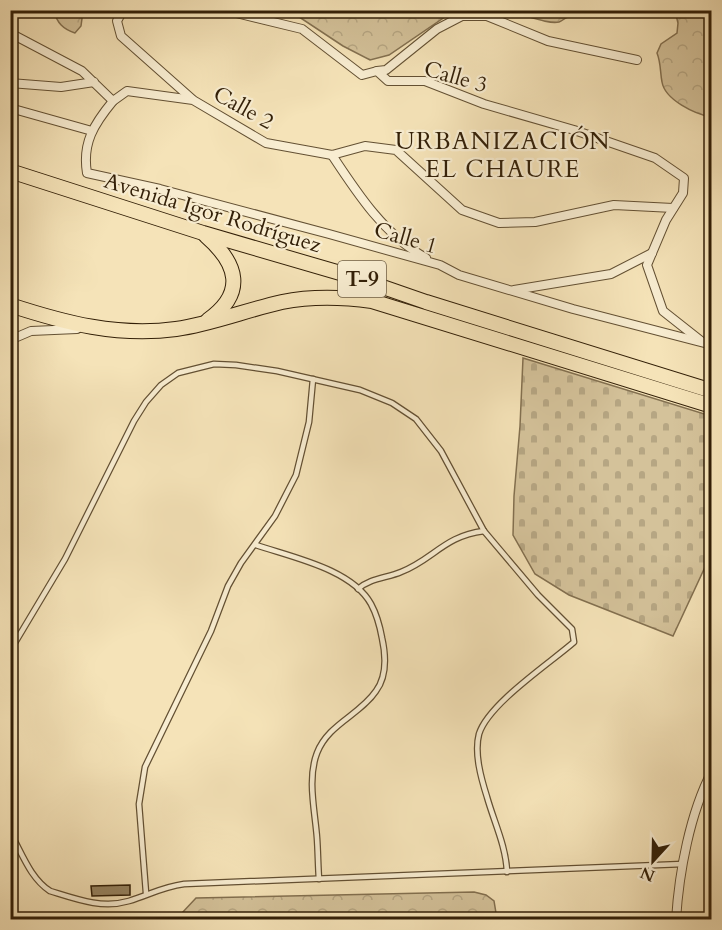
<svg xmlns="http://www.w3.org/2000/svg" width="722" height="930" font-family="Cardo,serif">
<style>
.forest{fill:url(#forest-crowns);stroke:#837050;stroke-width:1.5}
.cemetery{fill:url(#cemetery-stones);stroke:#837050;stroke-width:1.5}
.building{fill:#978563;stroke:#321f07;stroke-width:1.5}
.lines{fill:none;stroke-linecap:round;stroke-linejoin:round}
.service-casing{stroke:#635033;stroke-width:7}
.minor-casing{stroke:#635033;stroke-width:10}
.trunk-casing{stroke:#321f07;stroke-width:16}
.service{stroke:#f8edd1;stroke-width:4.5}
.minor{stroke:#f8edd1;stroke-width:8}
.trunk{stroke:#f5e3b8;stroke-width:14}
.labels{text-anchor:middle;stroke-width:4.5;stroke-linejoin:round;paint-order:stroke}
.shield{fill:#f8edd1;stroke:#6d5d44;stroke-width:1.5}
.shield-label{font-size:21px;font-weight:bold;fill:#321f07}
.street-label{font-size:22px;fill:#321f07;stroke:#f8edd1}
.neighbourhood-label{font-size:24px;letter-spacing:1.5px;fill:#321f07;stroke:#f8edd1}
</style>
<defs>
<pattern id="forest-crowns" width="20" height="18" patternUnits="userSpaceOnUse" patternTransform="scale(1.5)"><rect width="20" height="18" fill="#d4c29a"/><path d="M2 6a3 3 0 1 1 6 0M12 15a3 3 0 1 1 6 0" fill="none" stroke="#b6a683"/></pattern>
<pattern id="cemetery-stones" width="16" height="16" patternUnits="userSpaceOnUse" patternTransform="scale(1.5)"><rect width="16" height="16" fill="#d4c29a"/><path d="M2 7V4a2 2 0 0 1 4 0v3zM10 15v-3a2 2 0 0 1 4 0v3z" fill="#b6a683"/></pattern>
</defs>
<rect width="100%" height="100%" fill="#f5e3b8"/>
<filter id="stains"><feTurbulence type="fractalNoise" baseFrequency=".00333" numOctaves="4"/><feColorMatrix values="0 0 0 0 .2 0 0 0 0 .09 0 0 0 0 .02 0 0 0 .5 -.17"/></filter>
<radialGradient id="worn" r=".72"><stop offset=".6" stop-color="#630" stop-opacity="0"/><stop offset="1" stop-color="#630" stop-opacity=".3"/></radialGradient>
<g class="forest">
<path d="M 54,11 L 83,11 L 81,26 L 75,33 C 63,29 57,23 54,11 Z"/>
<polygon points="290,11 468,11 445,17 389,55 370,60 343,46"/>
<path d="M 505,11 L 566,11 L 568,17 C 565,18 562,21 559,22 C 547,25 519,12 505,11 Z"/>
<path d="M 675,11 L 711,11 L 711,117 C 695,114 665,100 662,82 C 660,72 661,63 657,53 L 661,44 L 677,33 L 678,23 Z"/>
<polygon points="474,892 486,895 494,901 497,919 181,919 181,914 196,898"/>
</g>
<polygon class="cemetery" points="523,358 711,416 711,554 673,636 569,595 535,574 513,535 514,496 520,426"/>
<polygon class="building" points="130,885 130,895 92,896 91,886"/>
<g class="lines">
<g class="service-casing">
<g id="service">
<path d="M 256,545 C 291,557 352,569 371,604 C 377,615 380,627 382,638 C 386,656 387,676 376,691 C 360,715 328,724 317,753 C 307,779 315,811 317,838 C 318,852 318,866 319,879"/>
<path d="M 358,589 C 370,578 387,578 401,572 C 434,559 444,536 484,531"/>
<path d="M 10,651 L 65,559 L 134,421 L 146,402 L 161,385 L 178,373 L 214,364 L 236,365 L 277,371 L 360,390 L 392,403 L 416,419 L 441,451 L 484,531 L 538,595 L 572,629 L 574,642 C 550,663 488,704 479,734 C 474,753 481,778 487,797 C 494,822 506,846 507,872"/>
<path d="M 10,832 C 22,853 30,878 50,891 C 76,899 102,909 129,901 C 149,895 162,887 184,884 L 683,864"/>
<polyline points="146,893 139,804 145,767 211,631 228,586 241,563 275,516 296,475 309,422 313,379"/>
</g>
</g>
<g class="minor-casing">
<g id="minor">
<polyline points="123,10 117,21 121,36 192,99"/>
<polyline points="224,10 302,29 362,75 377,71 388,81 425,81 484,104 574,130 655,158 684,178 683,193 666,220 647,265 663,311 701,341"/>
<polyline points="10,33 82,71 113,101 127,91 193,100 266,143 332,155 365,146 396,150 462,210 499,223 535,222 614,205 673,208"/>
<polyline points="377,71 386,70 437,29 462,16 487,16 548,41 637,60"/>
<polyline points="10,83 61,87 94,82"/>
<path d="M 113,101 C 94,124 82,143 87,173 L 160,189 L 329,234 L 440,265 L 459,275 L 573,309 L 712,345"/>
<polyline points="10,108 92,131"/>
<path d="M 332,155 C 357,193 385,236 426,258"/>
<polyline points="514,290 611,274 652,253"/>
<polyline points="10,340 31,331 77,329"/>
<path d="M 676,920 C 679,872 690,813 712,771"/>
</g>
</g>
<g class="trunk-casing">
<g id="trunk">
<polyline points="10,171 203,233 354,277 426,302 712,391"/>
<path d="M 206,236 C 238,264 246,293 208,320"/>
<path d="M 10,305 C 65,323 118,337 176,329 C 212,324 246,310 282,302 C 312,296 342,297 372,301 L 712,406"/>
</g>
</g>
<use href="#service" class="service"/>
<use href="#minor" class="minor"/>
<use href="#trunk" class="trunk"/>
</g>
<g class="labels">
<rect class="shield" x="338" y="261" width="48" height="36" rx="4.5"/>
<g class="shield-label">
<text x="362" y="286">T-9</text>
</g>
<g class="street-label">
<text transform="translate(456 76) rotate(16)" y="8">Calle 3</text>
<text transform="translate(244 107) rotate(29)" y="8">Calle 2</text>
<text transform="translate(213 212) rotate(17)" y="8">Avenida Igor Rodríguez</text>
<text transform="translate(406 237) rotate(16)" y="8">Calle 1</text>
</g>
<g class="neighbourhood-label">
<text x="503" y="149">URBANIZACIÓN<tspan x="503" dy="28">EL CHAURE</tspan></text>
</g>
</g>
<rect width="722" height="930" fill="none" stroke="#f5e3b8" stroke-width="36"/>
<rect x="12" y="12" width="698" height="906" fill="none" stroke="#321f07" stroke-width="3"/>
<rect x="18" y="18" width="686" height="894" fill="none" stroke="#321f07" stroke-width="1.5"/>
<g transform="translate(653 861) rotate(202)" stroke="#f8edd1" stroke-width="4.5" paint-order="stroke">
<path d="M0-4.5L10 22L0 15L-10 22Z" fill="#321f07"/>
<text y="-9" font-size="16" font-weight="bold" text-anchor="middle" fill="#321f07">N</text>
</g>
<rect width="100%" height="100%" filter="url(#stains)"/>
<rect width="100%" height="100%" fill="url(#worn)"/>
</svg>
